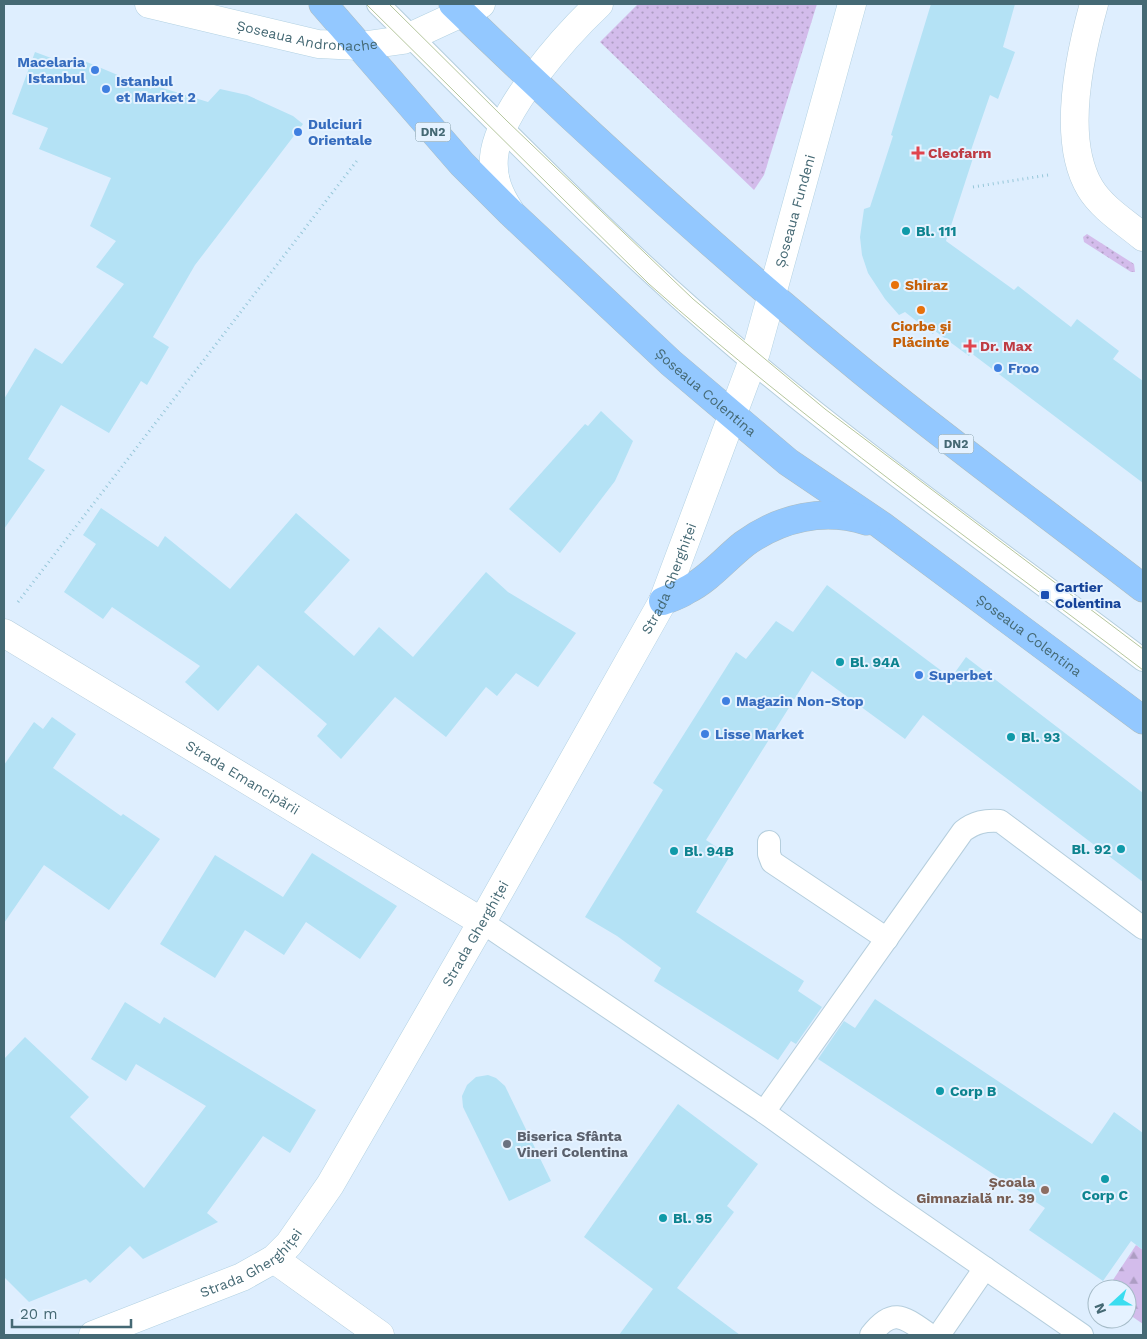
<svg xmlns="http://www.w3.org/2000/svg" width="1147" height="1339" font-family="'Work Sans',sans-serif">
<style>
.grass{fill:url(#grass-dots)}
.forest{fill:url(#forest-firs)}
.building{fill:#b4e2f5}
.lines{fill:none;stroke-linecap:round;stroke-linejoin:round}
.service-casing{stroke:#b5cedd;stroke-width:24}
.minor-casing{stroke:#b5cedd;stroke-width:29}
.secondary-casing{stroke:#b2d1e2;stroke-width:29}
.primary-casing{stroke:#adbdc2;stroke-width:29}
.path{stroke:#97c7d9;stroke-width:3;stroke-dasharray:1 4;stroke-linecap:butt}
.service{stroke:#fff;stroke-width:22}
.minor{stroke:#fff;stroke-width:28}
.secondary{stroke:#fff;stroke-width:28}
.primary{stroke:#93c8ff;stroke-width:28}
.tram{stroke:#b5c69d;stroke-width:1}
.shop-dot{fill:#3f7fe0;stroke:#e5f2ff;stroke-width:2}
.health-dot{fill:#e0444e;stroke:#e5f2ff;stroke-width:2}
.culture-dot{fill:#0f9aa8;stroke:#e5f2ff;stroke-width:2}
.food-dot{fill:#e8710a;stroke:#e5f2ff;stroke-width:2}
.transit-dot{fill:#1a4fb4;stroke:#e5f2ff;stroke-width:2}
.worship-dot{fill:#6b7280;stroke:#e5f2ff;stroke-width:2}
.education-dot{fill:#8d6e63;stroke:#e5f2ff;stroke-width:2}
.labels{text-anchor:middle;stroke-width:4;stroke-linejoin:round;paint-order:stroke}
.shield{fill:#e5f2ff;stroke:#75929e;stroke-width:1}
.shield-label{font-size:12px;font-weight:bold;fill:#456974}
.street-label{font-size:14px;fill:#456974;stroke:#e5f2ff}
.shop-label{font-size:14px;font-weight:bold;fill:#366cbe;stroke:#e5f2ff;text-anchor:start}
.health-label{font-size:14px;font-weight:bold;fill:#be3a42;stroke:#e5f2ff;text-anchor:start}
.culture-label{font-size:14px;font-weight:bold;fill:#0d838f;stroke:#e5f2ff;text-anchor:start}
.food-label{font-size:14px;font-weight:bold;fill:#c56008;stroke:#e5f2ff;text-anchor:start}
.transit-label{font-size:14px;font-weight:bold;fill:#164399;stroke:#e5f2ff;text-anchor:start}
.worship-label{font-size:14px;font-weight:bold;fill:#5b616d;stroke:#e5f2ff;text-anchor:start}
.education-label{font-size:14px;font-weight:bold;fill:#785e54;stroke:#e5f2ff;text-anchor:end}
</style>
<defs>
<pattern id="grass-dots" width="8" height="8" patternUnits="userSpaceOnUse" patternTransform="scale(1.25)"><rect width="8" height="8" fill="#d3bceb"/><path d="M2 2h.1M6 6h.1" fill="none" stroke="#ad9dc3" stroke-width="1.8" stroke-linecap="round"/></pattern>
<pattern id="forest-firs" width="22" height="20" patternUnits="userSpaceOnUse" patternTransform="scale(1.25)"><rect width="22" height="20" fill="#d3bceb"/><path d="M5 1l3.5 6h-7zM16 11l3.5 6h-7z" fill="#ad9dc3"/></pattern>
</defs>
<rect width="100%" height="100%" fill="#deeefe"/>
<g class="grass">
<polygon points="638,4 817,4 764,175 754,190 600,42"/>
<polygon points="1087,234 1134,264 1135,272 1131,272 1084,242 1083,237"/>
</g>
<polygon class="forest" points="1136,1245 1143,1250 1143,1324 1127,1313 1127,1289 1107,1289"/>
<g class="building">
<polygon points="931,4 1015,4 1003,47 1015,52 998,99 990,95 969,156 973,158 946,241 1014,290 1018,286 1071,327 1077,319 1119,351 1113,359 1143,381 1143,483 971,353 969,356 935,331 933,334 905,312 899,315 885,299 868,273 862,255 860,237 864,209 870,207 893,136 891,135"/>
<polygon points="35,52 78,68 82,60 151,89 153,85 208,102 220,89 247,95 293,116 303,124 195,265 153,337 169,347 147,385 141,381 109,433 61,405 28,459 45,470 4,529 4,399 35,348 62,364 124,284 96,267 116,241 90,226 111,178 39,149 48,128 12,114"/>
<polygon points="601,411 633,441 615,481 560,553 509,509 585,424 588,426"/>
<polygon points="101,508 158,547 165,536 230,589 296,513 350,560 304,612 354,656 379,627 413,657 486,572 508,592 576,633 538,687 516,673 497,696 486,687 446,737 395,697 341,759 317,736 327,724 258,665 218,711 185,682 200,666 112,607 103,619 64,592 96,544 83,535"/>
<polygon points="827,585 951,678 966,657 1143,793 1143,882 923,715 905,739 812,671 706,840 730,856 696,912 804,981 798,991 822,1007 796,1044 791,1041 778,1060 654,981 661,968 617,936 585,917 663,790 653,783 736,652 746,659 776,621 793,632"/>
<polygon points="52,717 76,734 53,768 121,816 123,814 160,839 109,910 44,865 4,923 4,765 34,722 43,729"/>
<polygon points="312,853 397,906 360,959 306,922 284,955 245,930 215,978 160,944 215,855 283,897"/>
<polygon points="875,999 1092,1144 1114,1112 1143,1133 1143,1250 1131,1241 1103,1281 1029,1230 1045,1208 818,1059 844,1021 855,1028"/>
<polygon points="125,1002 160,1024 164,1017 316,1110 290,1153 263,1136 207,1213 218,1222 143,1259 130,1246 90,1283 86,1279 29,1302 4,1277 4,1059 25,1037 89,1097 70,1117 144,1188 206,1106 136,1064 126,1081 91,1059"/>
<polygon points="488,1075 496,1078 505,1086 551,1181 509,1201 463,1107 462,1096 467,1085 476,1077"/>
<polygon points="678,1104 758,1164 727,1206 734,1212 677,1288 740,1335 619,1335 653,1289 584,1237"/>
</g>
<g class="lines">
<g class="service-casing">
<g id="service">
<path d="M 378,4 C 500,125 620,251 752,361 C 878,466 1013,561 1143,660"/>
<polyline points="769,842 769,854 772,862 887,939"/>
<polyline points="482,922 764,1112 882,1197 1082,1335"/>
<path d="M 764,1112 L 963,831 C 975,822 985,820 1000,821 L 1143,928"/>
<path d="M 871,1335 C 893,1306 904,1317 930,1335"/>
<polyline points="939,1335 985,1268"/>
</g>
</g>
<g class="minor-casing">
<g id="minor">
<path d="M 1094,4 C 1080,54 1061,140 1090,188 C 1102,208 1125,222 1143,237"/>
<path id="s1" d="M 4,633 L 482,922"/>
<polyline points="274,1259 380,1335"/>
</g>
</g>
<g class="secondary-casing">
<g id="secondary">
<path id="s2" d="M 149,4 L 318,44 L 360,46 L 403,40 L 481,4"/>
<path d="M 510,211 C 499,194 492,178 494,157 C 498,111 566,35 599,4"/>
<path id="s3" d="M 93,1335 L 242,1277 L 274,1259 L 289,1244 L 330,1185 L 482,922 L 663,601 L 756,352 L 852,4"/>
</g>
</g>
<g class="primary-casing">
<g id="primary">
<path id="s4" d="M 323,4 L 462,164 L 511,213 L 671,363 L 788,462 L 881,525 L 1143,720"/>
<path d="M 453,4 C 584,131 720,255 862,371 C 954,446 1050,516 1143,588"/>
<path d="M 663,601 C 671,598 680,595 687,590 C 709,579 725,559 744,544 C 781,517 824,508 867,521"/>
</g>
</g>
<g class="path">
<polyline points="973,187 1048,175"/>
<polyline points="18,602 359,158"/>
</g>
<use href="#service" class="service"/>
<use href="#minor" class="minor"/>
<use href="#secondary" class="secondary"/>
<use href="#primary" class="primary"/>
<g class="tram">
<path d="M 366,4 L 649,284 C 806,423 977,544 1143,670"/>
<polyline points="389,4 507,121 693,299 825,409 1143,649"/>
</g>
</g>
<g class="shop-dot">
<circle cx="95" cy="70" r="5"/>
<circle cx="106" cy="89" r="5"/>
<circle cx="298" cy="132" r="5"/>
<circle cx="998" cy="368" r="5"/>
<circle cx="919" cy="675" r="5"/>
<circle cx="726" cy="701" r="5"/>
<circle cx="705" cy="734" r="5"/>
</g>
<g class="health-dot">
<path d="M915.5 145.5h5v5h5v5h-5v5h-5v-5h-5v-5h5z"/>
<path d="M967.5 338.5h5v5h5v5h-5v5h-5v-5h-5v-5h5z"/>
</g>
<g class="culture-dot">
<circle cx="906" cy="231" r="5"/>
<circle cx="840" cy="662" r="5"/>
<circle cx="1011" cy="737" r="5"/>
<circle cx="1121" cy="849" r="5"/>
<circle cx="674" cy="851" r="5"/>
<circle cx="940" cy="1091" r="5"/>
<circle cx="1105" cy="1179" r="5"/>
<circle cx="663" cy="1218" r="5"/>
</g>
<g class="food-dot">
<circle cx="895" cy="285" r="5"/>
<circle cx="921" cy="310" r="5"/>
</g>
<rect class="transit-dot" x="1040" y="590" width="10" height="10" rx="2.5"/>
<circle class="worship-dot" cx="507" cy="1144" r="5"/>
<circle class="education-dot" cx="1045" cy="1190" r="5"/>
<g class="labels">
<g class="shield">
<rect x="415.5" y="122.5" width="35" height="19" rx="4"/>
<rect x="938.5" y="434.5" width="35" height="19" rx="4"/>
</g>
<g class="shield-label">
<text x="433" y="136">DN2</text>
<text x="956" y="448">DN2</text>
</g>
<g class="street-label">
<text dy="5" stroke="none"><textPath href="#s2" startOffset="162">Șoseaua Andronache</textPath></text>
<text dy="5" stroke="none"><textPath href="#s3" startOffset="1374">Șoseaua Fundeni</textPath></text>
<text dy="5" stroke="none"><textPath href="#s4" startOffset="546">Șoseaua Colentina</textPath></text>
<text dy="5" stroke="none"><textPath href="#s3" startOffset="985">Strada Gherghiței</textPath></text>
<text dy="5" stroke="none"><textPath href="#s4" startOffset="951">Șoseaua Colentina</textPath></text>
<text dy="5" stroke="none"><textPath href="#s1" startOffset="279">Strada Emancipării</textPath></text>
<text dy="5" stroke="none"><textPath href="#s3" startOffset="580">Strada Gherghiței</textPath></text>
<text dy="5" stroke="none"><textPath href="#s3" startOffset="175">Strada Gherghiței</textPath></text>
</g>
<g class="shop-label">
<text x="85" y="67" text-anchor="end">Macelaria<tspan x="85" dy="16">Istanbul</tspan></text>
<text x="116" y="86">Istanbul<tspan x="116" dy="16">et Market 2</tspan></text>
<text x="308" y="129">Dulciuri<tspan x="308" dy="16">Orientale</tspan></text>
<text x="1008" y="373">Froo</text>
<text x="929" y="680">Superbet</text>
<text x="736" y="706">Magazin Non-Stop</text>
<text x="715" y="739">Lisse Market</text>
</g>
<g class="health-label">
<text x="928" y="158">Cleofarm</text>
<text x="980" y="351">Dr. Max</text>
</g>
<g class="culture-label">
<text x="916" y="236">Bl. 111</text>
<text x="850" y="667">Bl. 94A</text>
<text x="1021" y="742">Bl. 93</text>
<text x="1111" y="854" text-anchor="end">Bl. 92</text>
<text x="684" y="856">Bl. 94B</text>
<text x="950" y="1096">Corp B</text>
<text x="1105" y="1200" text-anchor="middle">Corp C</text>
<text x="673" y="1223">Bl. 95</text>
</g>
<g class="food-label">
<text x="905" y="290">Shiraz</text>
<text x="921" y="331" text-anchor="middle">Ciorbe și<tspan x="921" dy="16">Plăcinte</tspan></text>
</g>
<g class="transit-label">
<text x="1055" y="592">Cartier<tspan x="1055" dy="16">Colentina</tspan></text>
</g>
<g class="worship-label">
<text x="517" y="1141">Biserica Sfânta<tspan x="517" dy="16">Vineri Colentina</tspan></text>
</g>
<g class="education-label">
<text x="1035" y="1187">Școala<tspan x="1035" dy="16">Gimnazială nr. 39</tspan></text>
</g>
</g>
<rect width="1147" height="1339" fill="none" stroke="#456974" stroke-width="10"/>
<g transform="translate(1112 1304) rotate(249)"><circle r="24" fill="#e5f2ff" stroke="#a5bbc7"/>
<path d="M0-4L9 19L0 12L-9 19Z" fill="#3addf0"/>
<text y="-8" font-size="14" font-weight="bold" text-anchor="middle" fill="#456974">N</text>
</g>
<path d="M12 1319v8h119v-8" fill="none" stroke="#456974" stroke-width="2.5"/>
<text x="20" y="1319" font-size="15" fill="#456974" stroke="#e5f2ff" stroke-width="4" paint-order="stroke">20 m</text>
</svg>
